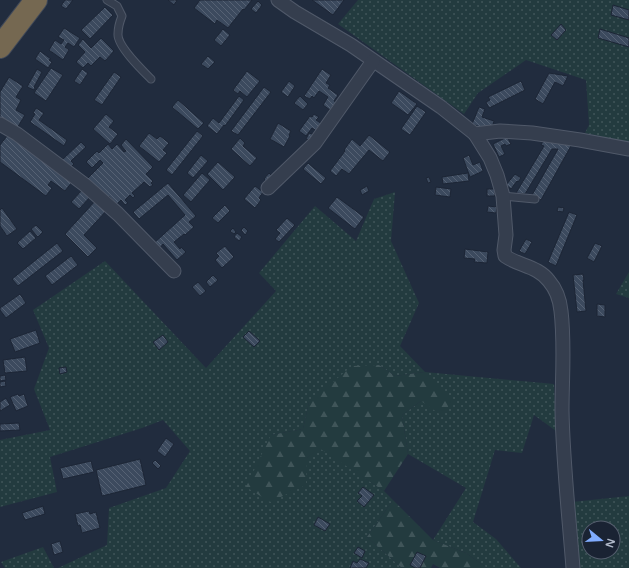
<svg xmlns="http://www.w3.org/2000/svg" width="629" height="568" font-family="'Varela Round',sans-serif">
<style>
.grass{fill:url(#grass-dots);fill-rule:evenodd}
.forest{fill:url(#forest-firs)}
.building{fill:url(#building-back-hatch);stroke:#1c2535}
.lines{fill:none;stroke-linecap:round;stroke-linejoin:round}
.lane-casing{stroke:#505969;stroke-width:9}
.street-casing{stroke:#505969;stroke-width:15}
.highway-casing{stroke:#404959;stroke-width:24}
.lane{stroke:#353e4e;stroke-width:7}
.street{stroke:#353e4e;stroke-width:13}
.highway{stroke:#756851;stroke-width:22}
</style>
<defs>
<pattern id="grass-dots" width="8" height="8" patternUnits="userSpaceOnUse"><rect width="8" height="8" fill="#233b3f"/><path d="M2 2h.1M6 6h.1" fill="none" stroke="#405559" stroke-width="1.8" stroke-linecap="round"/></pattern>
<pattern id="forest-firs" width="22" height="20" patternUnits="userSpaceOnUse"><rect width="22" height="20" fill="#233b3f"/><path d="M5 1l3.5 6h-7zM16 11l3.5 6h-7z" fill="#405559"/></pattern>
<pattern id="building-back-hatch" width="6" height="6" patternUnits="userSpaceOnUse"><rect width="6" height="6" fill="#3c4a5e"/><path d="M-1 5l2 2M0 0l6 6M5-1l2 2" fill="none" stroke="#566274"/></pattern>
</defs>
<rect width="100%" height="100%" fill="#212c3e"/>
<g class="grass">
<polygon points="358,0 629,0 629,144 603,137 585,133 589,125 586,80 526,60 478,93 464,114 338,24"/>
<polygon points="395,192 391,241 419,303 400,346 425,372 554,384 556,431 534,415 522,453 495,450 473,522 496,539 521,568 487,568 466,553 433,540 466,488 408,454 402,415 421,401 425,372 395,376 379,365 309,402 303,429 271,435 307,458 319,447 384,491 393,500 367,537 402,568 58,568 107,545 109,508 166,488 190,451 163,420 142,428 50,457 57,492 0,507 0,440 50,430 34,389 49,348 33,310 105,261 206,368 276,291 259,273 315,206 356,241 374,199"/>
<polygon points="629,272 629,298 616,294"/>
<path d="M 629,496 L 629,568 L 578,568 L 572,502 ZM 589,528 L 613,528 L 613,552 L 589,552 Z"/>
<polygon points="43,547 54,568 5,568 1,562"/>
</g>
<g class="forest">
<polygon points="379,365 395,376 425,372 452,402 441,415 421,401 402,415 408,454 384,491 319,448 307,458 306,485 270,502 246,487 271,435 303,429 309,402 352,366"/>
<polygon points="393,500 433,540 466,553 487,568 440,568 433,564 431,568 402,568 367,537"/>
</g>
<g class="building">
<polygon points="65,0 73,0 66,9 61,6"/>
<polygon points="168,0 177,0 174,5"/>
<polygon points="200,0 252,0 244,10 243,9 228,28 217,20 215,24 194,8"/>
<polygon points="312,0 344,0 333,15"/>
<polygon points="258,1 262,5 256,13 251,9"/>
<polygon points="613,5 629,10 629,20 611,15"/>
<polygon points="105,7 113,15 90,39 81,30"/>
<polygon points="561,24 566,30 557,40 551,35"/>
<polygon points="64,28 80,38 74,47 68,43 65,47 69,50 63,60 49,50 55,40 61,44 64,40 58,37"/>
<polygon points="223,29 230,35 221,46 214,40"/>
<polygon points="600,29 629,38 629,47 598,38"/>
<polygon points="101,38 114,51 105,61 100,57 91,66 88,63 83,68 76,62 85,52 78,45 83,39 91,48"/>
<polygon points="40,51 51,59 49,60 52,62 48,68 35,59"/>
<polygon points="208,56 215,62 208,69 201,64"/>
<polygon points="51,68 63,75 46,101 34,93"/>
<polygon points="37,69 42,72 34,87 35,88 34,90 27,87"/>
<polygon points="82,69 88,73 80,85 74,81"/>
<polygon points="322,69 331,75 326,83 330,85 328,88 338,95 334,101 336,102 330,110 323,105 328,97 319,91 314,98 312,96 310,99 304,96"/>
<polygon points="247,71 260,81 247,97 240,91 238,94 233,90"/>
<polygon points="114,72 121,77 102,105 94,100"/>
<polygon points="549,73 568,76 563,86 555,82 543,104 535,99"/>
<polygon points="9,77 23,86 16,97 21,100 16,110 25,115 16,130 0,121 0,92"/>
<polygon points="289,81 295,86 288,97 281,92"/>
<polygon points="521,81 525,90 489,108 486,102 490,100 488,97"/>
<polygon points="264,87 271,92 238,135 231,131"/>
<polygon points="399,91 417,104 408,115 391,103"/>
<polygon points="239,96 244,100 225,126 224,125 217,134 207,126 213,118 219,123"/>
<polygon points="300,96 308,104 303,110 294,103"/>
<polygon points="178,100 204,123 198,129 172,107"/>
<polygon points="417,106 426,112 410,135 401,129"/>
<polygon points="479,107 485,109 482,117 494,121 491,131 472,124"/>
<polygon points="36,108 44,113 39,120 67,140 64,146 30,122 35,114 33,113"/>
<polygon points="106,114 114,121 109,127 118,134 110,144 93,129"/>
<polygon points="314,114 319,117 316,120 325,126 320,133 312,128 306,136 299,131 310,116 312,117"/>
<polygon points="278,123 291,131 289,135 290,136 284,147 270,139"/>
<polygon points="0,127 72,182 65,191 51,181 48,185 52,188 46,196 0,162 0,145 7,136 0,131"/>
<polygon points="197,131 203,136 172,175 166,170"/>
<polygon points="149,133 157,139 160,136 169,143 163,150 167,153 159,162 139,146"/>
<polygon points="309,133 315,135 315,142 306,139"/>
<polygon points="369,135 390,152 383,161 369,150 349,174 342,169 336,176 330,171 345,151 344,150 352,139 360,146"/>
<polygon points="507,137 511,144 506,146 505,144 501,146 505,154 499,157 493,144"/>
<polygon points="240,138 245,143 243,146 257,158 250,166 231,149"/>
<polygon points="126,139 153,167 146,174 153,181 151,183 153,185 150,187 144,182 132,193 135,196 133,198 130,195 125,200 128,203 125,205 121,200 117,204 109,196 106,199 87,179 103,163 100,160 92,168 86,162 97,151 99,153 108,144 112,149 117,144 124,152 126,151 121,145"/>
<polygon points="543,141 572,144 541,200 532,195 558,149 552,149 525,194 516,193 544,146 541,145"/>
<polygon points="81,142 86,147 71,161 74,164 69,169 61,161"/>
<polygon points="201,155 208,161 193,178 187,173"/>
<polygon points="469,155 473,165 480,162 483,171 470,177 463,158"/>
<polygon points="218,162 235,177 223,190 207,174"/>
<polygon points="308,163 326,178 321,184 303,169"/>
<polygon points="202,173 210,180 191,202 183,195"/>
<polygon points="269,173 272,176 267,182 264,179"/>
<polygon points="468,173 469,181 443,184 442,177"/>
<polygon points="515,174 521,178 518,182 517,181 511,189 506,185"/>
<polygon points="429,177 431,182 428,183 426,178"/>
<polygon points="168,183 196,216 189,222 194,227 185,235 184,234 174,242 180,249 181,247 186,252 177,260 163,244 159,249 154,243 185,215 168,195 139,219 133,212"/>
<polygon points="255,186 263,192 259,198 261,200 255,208 244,199"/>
<polygon points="367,186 369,191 362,195 360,190"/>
<polygon points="436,187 451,189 450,197 435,195"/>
<polygon points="83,189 91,196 79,209 71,202"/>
<rect x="487" y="189" width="8" height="7"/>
<polygon points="337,197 364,217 355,229 328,208"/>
<polygon points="96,200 107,210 84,235 97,248 88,257 65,234"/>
<polygon points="225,205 230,211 218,223 212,218"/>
<polygon points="488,206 497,207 496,213 487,212"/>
<polygon points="558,207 564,208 563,212 557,211"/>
<polygon points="2,208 17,229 7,236 0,226 0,210"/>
<polygon points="569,212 577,215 556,266 548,262"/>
<polygon points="287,218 295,225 279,242 275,239 280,233 276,230"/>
<polygon points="36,225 43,232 38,237 31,229"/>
<polygon points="244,227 248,231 245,235 241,230"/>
<polygon points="233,228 236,232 234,234 230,231"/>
<polygon points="30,231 36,238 23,249 17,243"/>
<polygon points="237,233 242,237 239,241 234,237"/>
<polygon points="526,239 532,242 525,254 519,251"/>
<polygon points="57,243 63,251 18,286 12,279"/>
<polygon points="595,243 602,246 594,262 587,258"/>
<polygon points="225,246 234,257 222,268 215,260 219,256 216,253"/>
<polygon points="465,249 488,252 487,263 474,262 475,259 464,258"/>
<polygon points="71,256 78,265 52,285 45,276"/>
<polygon points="583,274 584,280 583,280 586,311 577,312 573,275"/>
<polygon points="213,275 218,280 210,287 206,282"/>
<polygon points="198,282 206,291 200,296 192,287"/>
<polygon points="20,294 26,303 6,318 0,310 0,308"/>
<polygon points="597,304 605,305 605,317 597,316"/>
<polygon points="36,330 40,343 15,352 10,339"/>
<polygon points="249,331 260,341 254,347 243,337"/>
<polygon points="163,335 168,342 159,350 153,342"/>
<polygon points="25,357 27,371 5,373 3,360"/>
<polygon points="66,367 67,372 60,374 59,368"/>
<polygon points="5,375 6,380 0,381 0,376"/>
<polygon points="5,381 6,386 0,387 0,382"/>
<polygon points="18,394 19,396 24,394 28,406 16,411 10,397"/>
<polygon points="6,398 10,405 0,411 0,402"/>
<polygon points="19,423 20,430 0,431 0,424"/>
<polygon points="166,438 174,444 165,457 157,451"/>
<polygon points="140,459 146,485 102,496 96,470"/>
<polygon points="155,460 161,466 158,469 152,463"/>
<polygon points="91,461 94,472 63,479 60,468"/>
<polygon points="363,487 374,495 364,507 357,501 362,496 358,493"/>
<polygon points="43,506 45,514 25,520 22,513"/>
<polygon points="89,511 90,514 96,512 100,528 82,533 80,525 78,526 75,514"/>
<polygon points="318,517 330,524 325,531 314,525"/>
<polygon points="60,541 63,552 54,555 51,544"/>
<polygon points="358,547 365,551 362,558 354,553"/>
<polygon points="417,552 426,556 420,568 415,568 410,565"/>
<polygon points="360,559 369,563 366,568 350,568 353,561 357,563"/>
</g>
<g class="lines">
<g class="lane-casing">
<g id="lane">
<path d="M 107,0 L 117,6 L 122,16 C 120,21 118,28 118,34 C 117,46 143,71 151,79"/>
<polyline points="503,196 535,199"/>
</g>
</g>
<g class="street-casing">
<g id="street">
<path d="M 278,0 L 295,12 L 351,45 L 441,107 L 475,134 L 490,158 L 497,175 L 503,196 L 506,235 L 504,250 L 505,256 C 519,266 538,266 549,281 C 556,289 560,301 561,311 C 565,344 562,378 562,411 C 563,463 569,516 573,568"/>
<polyline points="0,124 17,134 85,185 118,214 174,271"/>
<polyline points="475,134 500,131 532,133 580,140 629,149"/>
<polyline points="268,188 315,143 373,61"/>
</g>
</g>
<g class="highway-casing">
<polyline id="highway" points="0,47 36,0"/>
</g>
<use href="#lane" class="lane"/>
<use href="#street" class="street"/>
<use href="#highway" class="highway"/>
</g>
<g transform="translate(601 540) rotate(108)"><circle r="19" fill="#1a2333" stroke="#565f6f"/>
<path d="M0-3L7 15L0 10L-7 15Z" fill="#80acff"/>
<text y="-6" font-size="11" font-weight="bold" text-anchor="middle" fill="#b0b9c9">N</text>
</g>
</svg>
